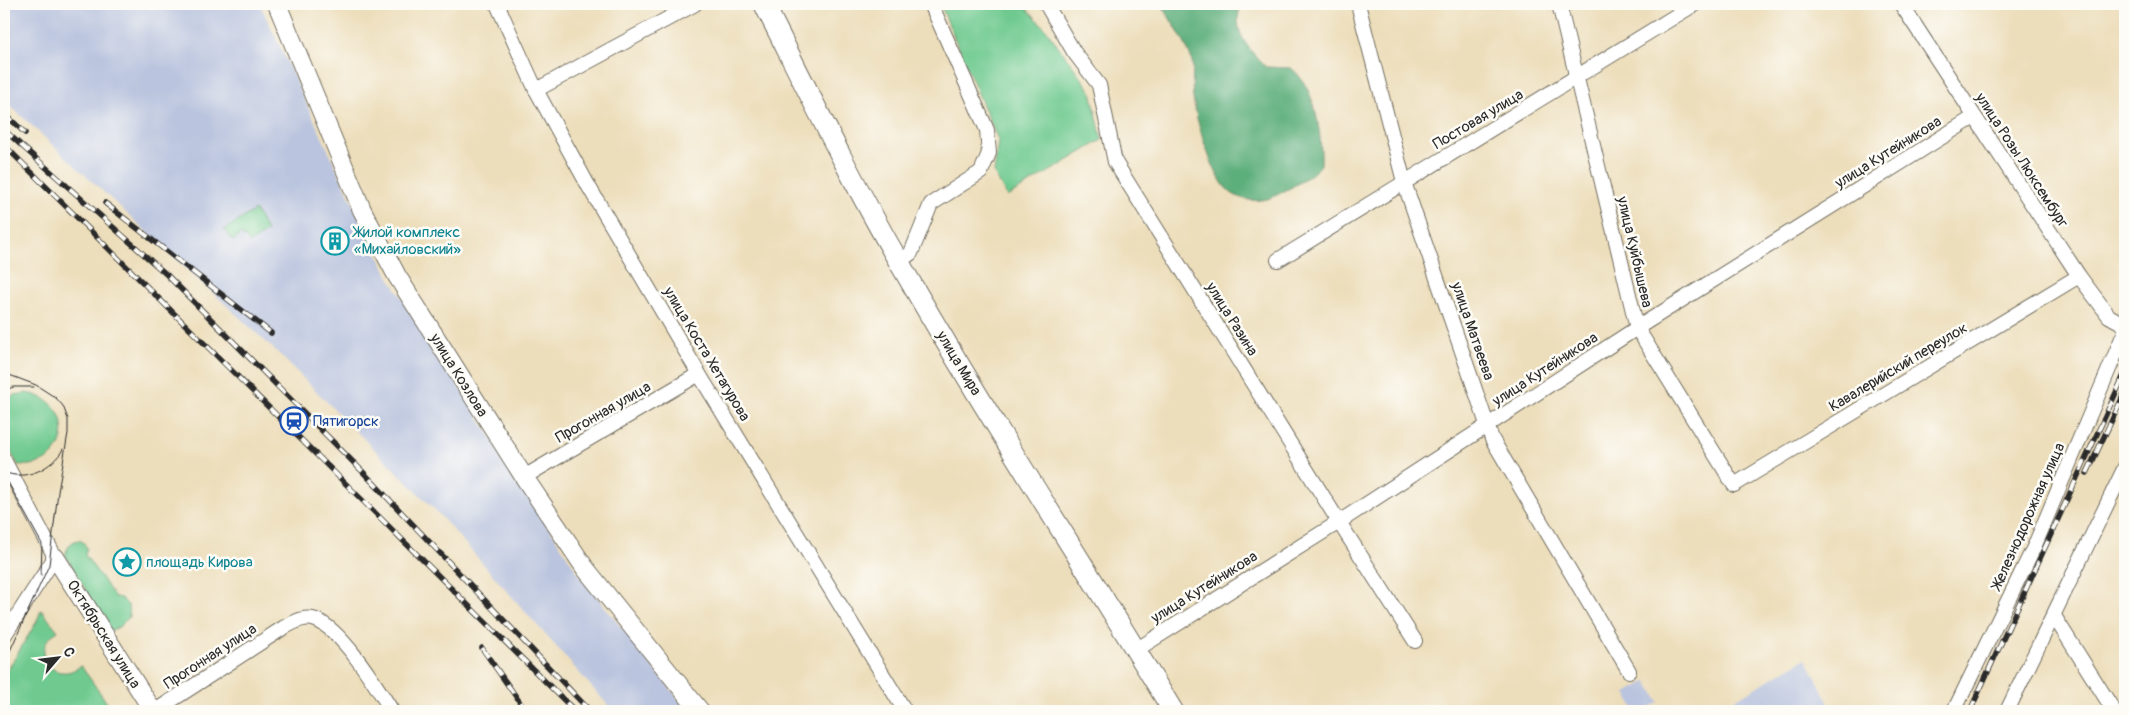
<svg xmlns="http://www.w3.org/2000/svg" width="2129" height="715" font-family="Pangolin,sans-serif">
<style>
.industrial{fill:#bac4de}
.green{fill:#70ca90;stroke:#4e7a5e}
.forest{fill:#5cae7a;stroke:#446c52}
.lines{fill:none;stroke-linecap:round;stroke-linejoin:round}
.minor-casing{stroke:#6f6a5d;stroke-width:16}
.tertiary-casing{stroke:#6f6a5d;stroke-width:20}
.secondary-casing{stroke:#6f6a5d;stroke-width:22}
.minor{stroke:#fff;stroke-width:14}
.tertiary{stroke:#fff;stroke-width:18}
.secondary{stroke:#fff;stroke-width:20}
.tram{stroke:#2b2b2b;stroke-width:1}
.rail-casing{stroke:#2b2b2b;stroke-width:5.5}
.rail{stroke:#fdfcf7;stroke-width:4;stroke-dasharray:11;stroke-linecap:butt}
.labels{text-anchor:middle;stroke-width:5;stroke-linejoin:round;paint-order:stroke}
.street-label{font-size:15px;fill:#2b2b2b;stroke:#fdfcf7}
.culture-label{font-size:15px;fill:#0d838f;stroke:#fdfcf7;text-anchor:start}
.transit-label{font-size:15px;fill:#164399;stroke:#fdfcf7;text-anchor:start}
</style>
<rect width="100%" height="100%" fill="#fdfcf7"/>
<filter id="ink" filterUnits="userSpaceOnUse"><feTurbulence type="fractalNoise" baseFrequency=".02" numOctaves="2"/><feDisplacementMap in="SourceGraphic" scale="10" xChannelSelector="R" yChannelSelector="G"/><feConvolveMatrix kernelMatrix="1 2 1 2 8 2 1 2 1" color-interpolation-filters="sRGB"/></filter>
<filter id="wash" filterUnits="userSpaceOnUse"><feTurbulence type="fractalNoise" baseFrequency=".0096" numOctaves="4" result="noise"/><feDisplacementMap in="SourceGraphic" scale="20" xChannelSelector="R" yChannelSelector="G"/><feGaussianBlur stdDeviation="1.12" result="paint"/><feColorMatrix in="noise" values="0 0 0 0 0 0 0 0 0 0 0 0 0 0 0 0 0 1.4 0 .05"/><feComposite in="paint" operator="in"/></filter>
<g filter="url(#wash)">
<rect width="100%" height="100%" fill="#eddebb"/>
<g class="industrial">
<polygon points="4,4 260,4 357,212 390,279 578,573 688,711 613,711 437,512 279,354 4,100"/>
<polygon points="1806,658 1833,711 1716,711"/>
<polygon points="1647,681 1659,702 1643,711 1635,711 1626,693"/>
</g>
<g class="green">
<polygon points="940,4 1023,4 1045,28 1091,91 1102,140 1007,197 994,173 998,140"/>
<polygon points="255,210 267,231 250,243 241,234 233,241 224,230"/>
<path d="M 26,393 C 80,400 72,471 18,465 L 4,440 L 4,402 L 14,395 Z"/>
<path d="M 79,540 L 83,542 L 87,548 L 85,555 L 115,597 L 121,598 L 128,605 L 129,617 L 119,627 L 110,631 L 65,555 C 68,547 70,541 79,540 Z"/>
<path d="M 41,610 L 58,631 C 27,649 52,687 81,666 L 113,711 L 4,711 L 4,676 L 37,621 Z"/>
</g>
<path class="forest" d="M 1161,4 L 1242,4 C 1230,29 1248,49 1266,67 L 1291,68 C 1316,87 1322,136 1321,165 C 1310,178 1292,187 1277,195 C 1262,204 1237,202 1225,187 C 1211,169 1196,121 1193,98 C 1191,86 1194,73 1192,61 C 1190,49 1168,16 1161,4 Z"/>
</g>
<g filter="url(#ink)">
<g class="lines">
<g class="minor-casing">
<g id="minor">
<polyline points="497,4 536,90 589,187 699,374 905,711"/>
<polyline points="1046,4 1074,52 1099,85 1115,162 1339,522 1415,641"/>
<polyline points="1358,4 1404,182 1492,439 1629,671"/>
<polyline points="1559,4 1637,328 1734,485 2079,276"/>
<polyline points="1901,4 2079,276 2109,316 2125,325"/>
<polyline points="536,90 695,4"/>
<polyline points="1278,260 1695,4"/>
<polyline points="899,262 911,253 931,204 981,172 989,153 987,130 931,4"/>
<polyline points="4,460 55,557 4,636"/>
<polyline points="524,477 699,374"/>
<polyline points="2054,616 2114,711"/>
<polyline points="1136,650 1339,522 1637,328 1974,117"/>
<path d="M 155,711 L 283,628 C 293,623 304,615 316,620 C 342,630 377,687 392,711"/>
<polyline points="1954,711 2035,545 2125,331"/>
<polyline points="2007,711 2125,467"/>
</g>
</g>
<g class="tertiary-casing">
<g id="tertiary">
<polyline points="277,4 362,210 397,276 524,477 585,568 700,711"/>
<polyline points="55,557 153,711"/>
</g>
</g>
<g class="secondary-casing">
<path id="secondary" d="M 764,4 C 808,91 850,178 899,262 C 986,414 1082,561 1173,711"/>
</g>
<use href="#minor" class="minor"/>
<use href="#tertiary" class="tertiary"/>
<use href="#secondary" class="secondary"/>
<g class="tram">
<polyline points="4,373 36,385 56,398 63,406 68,419 68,433 58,492 49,565 4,664"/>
<polyline points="4,391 13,387 34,387"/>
<path d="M 4,472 C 25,482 53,468 63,449"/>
<polyline points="4,475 42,544 41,575"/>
</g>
<g class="rail-casing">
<g id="rail">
<polyline points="4,113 25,133"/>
<polyline points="4,130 167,275 364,473 590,711"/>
<polyline points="4,145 575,711"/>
<polyline points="105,203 271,333"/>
<polyline points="2087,473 2125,392"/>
<polyline points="482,648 526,711"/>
<polyline points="1970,711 2125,373"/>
</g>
</g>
<use href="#rail" class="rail"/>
</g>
</g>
<defs>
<g id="building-ring" transform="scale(1.4375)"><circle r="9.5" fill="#fdfcf7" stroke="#0f9aa8" stroke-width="1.5"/><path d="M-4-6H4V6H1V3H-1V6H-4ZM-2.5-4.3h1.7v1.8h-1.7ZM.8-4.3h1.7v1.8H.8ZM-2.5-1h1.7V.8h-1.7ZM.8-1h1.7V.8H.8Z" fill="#0f9aa8"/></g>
<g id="station-ring" transform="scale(1.4375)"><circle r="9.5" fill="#fdfcf7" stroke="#1a4fb4" stroke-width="1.5"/><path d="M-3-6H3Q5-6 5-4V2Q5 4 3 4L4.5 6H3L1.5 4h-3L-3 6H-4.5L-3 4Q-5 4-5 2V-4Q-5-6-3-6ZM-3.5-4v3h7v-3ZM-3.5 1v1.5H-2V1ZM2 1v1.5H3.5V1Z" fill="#1a4fb4"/></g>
<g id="sight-ring" transform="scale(1.4375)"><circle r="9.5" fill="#fdfcf7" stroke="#0f9aa8" stroke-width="1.5"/><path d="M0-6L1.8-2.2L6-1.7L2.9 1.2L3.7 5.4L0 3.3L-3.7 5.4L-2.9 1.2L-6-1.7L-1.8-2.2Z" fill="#0f9aa8"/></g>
</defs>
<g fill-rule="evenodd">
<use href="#building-ring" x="335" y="241"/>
<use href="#station-ring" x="294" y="421"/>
<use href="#sight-ring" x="127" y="562"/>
</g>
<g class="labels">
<g class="street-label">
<text transform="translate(1478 119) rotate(-31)" y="5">Постовая улица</text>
<text transform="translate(1888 152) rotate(-32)" y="5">улица Кутейникова</text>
<text transform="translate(2022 160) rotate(57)" y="5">улица Розы Люксембург</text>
<text transform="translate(1635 252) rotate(77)" y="5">улица Куйбышева</text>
<text transform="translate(1232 319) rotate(58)" y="5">улица Разина</text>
<text transform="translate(1473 331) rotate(71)" y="5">улица Матвеева</text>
<text transform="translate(707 354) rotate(59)" y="5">улица Коста Хетагурова</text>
<text transform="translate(959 363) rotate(59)" y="5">улица Мира</text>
<text transform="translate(1898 367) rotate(-31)" y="5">Кавалерийский переулок</text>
<text transform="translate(1545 369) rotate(-33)" y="5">улица Кутейникова</text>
<text transform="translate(459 375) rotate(58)" y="5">улица Козлова</text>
<text transform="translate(603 412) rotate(-30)" y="5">Прогонная улица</text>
<text transform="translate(2028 516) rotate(-66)" y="5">Железнодорожная улица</text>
<text transform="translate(1204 587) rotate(-32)" y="5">улица Кутейникова</text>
<text transform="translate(104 634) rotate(58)" y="5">Октябрьская улица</text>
<text transform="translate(210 656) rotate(-33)" y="5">Прогонная улица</text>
</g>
<g class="culture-label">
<text x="354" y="237">Жилой комплекс<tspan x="354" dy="17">«Михайловский»</tspan></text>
<text x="146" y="567">площадь Кирова</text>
</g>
<g class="transit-label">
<text x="313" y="426">Пятигорск</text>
</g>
</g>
<rect width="2129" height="715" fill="none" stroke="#fdfcf7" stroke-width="20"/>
<g transform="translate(58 658) rotate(62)" stroke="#fdfcf7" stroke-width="4" paint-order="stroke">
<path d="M0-4L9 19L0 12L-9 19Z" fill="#2b2b2b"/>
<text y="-8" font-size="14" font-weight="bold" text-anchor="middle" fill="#2b2b2b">С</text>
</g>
</svg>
